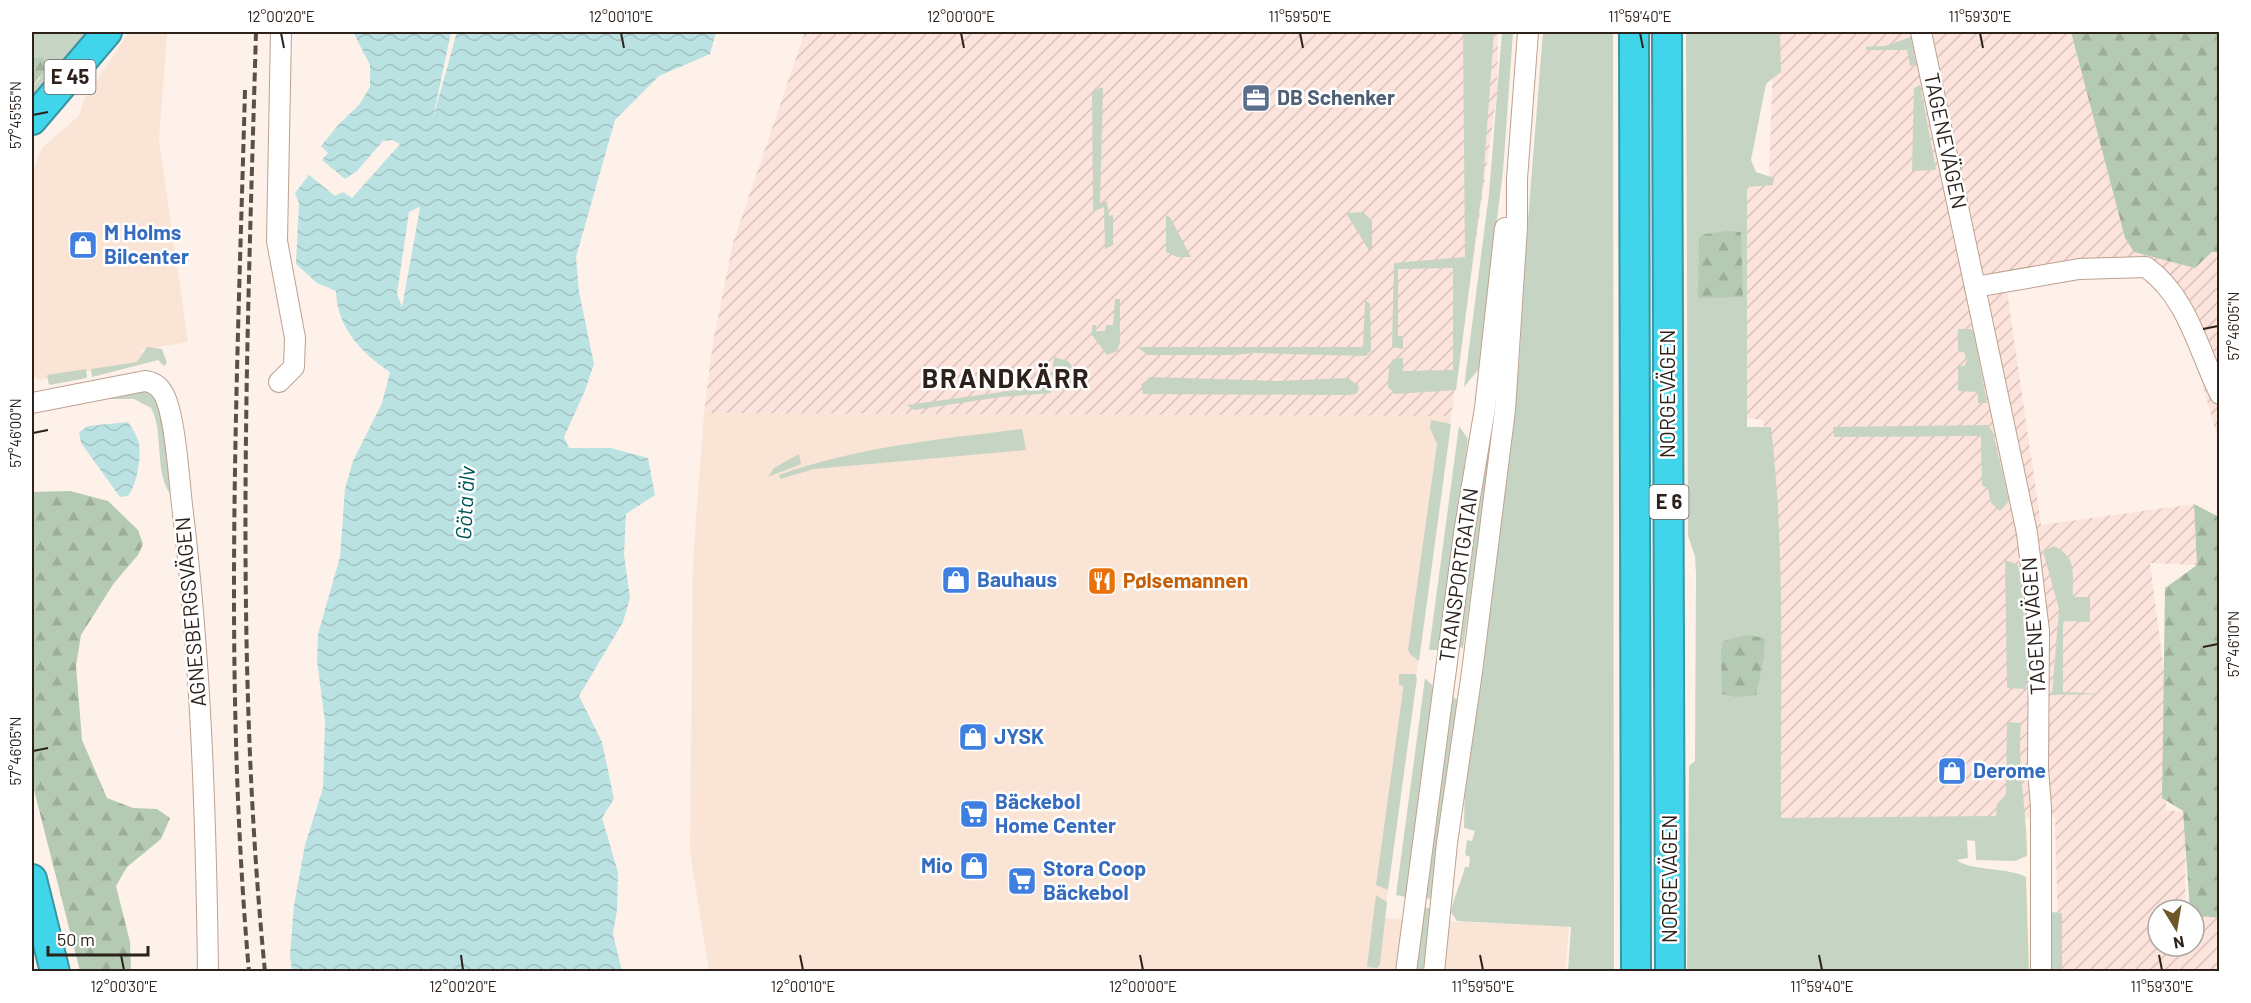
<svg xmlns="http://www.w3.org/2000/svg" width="2251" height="1003" font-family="Barlow,sans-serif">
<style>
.built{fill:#fae4d6}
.industrial{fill:url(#industrial-furrows);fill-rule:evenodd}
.grass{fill:#c6d5c3}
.forest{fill:url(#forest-firs)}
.water{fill:url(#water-waves);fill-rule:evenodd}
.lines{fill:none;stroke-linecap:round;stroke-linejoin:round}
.minor-casing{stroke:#bda290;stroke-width:22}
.highway-casing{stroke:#3996a2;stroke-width:32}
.minor{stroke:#fff;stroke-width:20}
.highway{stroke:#40d5eb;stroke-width:28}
.rail{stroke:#5a5048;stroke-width:4;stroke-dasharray:9 4.5;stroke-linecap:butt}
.ticks{fill:none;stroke:#2c221b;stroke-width:2}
.labels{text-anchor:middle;stroke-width:5;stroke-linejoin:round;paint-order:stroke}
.shield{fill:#fff;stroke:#6b645f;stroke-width:1.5}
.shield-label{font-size:20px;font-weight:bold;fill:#2c221b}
.service-label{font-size:21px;font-weight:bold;fill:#4e5e75;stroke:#fff;text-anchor:start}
.street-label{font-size:21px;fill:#2c221b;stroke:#fff}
.shop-label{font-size:21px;font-weight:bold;fill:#366cbe;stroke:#fff;text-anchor:start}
.food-label{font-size:21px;font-weight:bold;fill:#c56008;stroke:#fff;text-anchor:start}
.water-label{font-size:22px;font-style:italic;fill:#005859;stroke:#fff}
.district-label{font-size:27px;font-weight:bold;letter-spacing:1.5px;fill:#2c221b;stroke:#fff}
.neatline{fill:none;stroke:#2c221b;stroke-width:2}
.ticks-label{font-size:15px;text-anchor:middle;fill:#2c221b}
</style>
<defs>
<pattern id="industrial-furrows" width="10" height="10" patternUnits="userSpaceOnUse" patternTransform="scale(1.5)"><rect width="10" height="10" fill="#fce3db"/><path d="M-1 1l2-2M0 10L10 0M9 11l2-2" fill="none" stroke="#d8c2bb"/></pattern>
<pattern id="forest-firs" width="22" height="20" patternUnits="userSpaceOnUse" patternTransform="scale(1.5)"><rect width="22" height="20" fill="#b5cab2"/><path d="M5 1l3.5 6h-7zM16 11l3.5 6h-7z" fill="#9cad98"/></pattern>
<pattern id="water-waves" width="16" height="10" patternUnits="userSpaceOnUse" patternTransform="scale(1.5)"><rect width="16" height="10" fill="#bbe2e2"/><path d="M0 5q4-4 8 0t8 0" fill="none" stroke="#a1c2c1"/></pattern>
</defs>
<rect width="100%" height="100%" fill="#fdf1e9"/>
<g class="built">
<polygon points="129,32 167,33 159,140 188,342 141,350 143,361 38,380 32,374 32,171 42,148 79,116 84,100"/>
<polygon points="704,413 1451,416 1384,918 1569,927 1565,971 709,971 690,851 693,560"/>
</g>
<g class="industrial">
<polygon points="805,32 1498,32 1497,93 1451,416 704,413 713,342 733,243"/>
<path d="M 1774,32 L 2071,32 L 2125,238 L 2134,252 L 2146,255 L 2219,252 L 2219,443 L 2195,358 L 2165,300 L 2142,278 L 2126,273 L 2007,291 L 2041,525 L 2194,504 L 2197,565 L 2150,563 L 2166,687 L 2166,810 L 2186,812 L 2185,906 L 2219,916 L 2219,971 L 2059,971 L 2055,817 L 1774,823 L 1770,463 L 1763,420 L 1739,417 L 1745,179 L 1769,179 ZM 2158,910 L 2194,910 L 2194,946 L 2158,946 Z"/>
</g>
<g class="grass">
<polygon points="37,32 92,32 32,101 32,88 40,78 43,57 32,58 32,36"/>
<polygon points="1463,32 1494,32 1483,182 1456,390 1395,394 1388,387 1389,365 1393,359 1403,358 1403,371 1453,370 1453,268 1398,269 1398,336 1403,336 1403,349 1392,347 1394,263 1465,257"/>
<polygon points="1502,32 1513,32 1503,171 1478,370 1464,387 1489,194"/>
<path d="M 1543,32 L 1613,32 L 1614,971 L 1568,971 L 1571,927 L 1457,921 L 1451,912 C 1454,896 1461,883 1465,867 L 1469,867 L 1470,857 L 1465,855 L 1467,840 L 1472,841 L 1475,831 L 1464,828 L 1465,773 L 1519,367 L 1525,258 Z"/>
<path d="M 1686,32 L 1780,32 L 1781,72 L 1766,84 L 1751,160 L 1756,172 L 1774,178 L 1773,185 L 1747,187 L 1747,427 L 1771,427 C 1786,556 1780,688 1781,818 L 1996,816 L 1997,804 L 2006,794 L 2007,722 L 2021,723 C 2017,769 2027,810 2027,856 L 2015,861 L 1976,860 L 1975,841 L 1967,840 L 1968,858 L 1957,860 C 1969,871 2008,867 2026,877 L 2029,971 L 1687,971 L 1689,766 L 1695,761 L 1696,574 L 1695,556 L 1688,536 Z"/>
<polygon points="1911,37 1916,64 1910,66 1907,50 1866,50 1866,47 1885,46"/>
<polygon points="1920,85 1936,169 1934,170 1912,171 1914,88"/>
<polygon points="1100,88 1103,88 1100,204 1107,201 1109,216 1113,215 1113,245 1105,249 1104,207 1093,212 1092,92"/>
<polygon points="1363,212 1372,221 1372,249 1370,252 1346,213"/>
<polygon points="1166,215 1170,217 1191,257 1177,257 1166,252"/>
<polygon points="1115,299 1120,299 1120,342 1117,351 1107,355 1092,335 1092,325 1096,325 1096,331 1105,331 1106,325 1113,325"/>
<polygon points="1365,300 1370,304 1371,351 1366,356 1254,353 1234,355 1148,355 1137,347 1363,347"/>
<polygon points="1958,329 1971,329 1974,333 1987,403 1978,403 1978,392 1958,391 1958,366 1964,366 1967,361 1964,352 1958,352"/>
<polygon points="147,347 162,349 167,363 164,366 158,360 92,377 91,369 137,362"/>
<path d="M 1054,357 L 1068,361 C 1076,370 1078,383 1068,390 L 1063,390 L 1061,375 L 1052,377 Z"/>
<polygon points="86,369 87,378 49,385 47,375"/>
<polygon points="1150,377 1277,381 1348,378 1358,385 1359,389 1356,394 1349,395 1143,394 1141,385"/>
<polygon points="1052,385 1051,393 1001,397 914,410 907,405"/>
<path d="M 143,390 L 157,398 L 166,435 L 172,496 C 153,473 165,434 151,408 L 134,399 L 101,399 Z"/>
<polygon points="1431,420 1451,424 1419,661 1411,655 1408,650 1437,444 1430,428"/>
<polygon points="1489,422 1494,434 1463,648 1457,646"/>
<polygon points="1988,425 1993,432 2009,501 2000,511 1991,503 1988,489 1982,485 1981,436 1834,437 1833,427"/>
<polygon points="1459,426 1468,439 1440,650 1429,650"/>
<path d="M 1022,429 L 1026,450 L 814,469 L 780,479 L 779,475 C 857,447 940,439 1022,429 Z"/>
<polygon points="799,454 801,464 768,477 774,468"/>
<path d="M 2054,546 C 2078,558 2072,573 2073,597 L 2090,597 L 2090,622 L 2063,621 L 2063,692 L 2103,694 L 2052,695 L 2059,609 L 2043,551 Z"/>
<polygon points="2005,560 2018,565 2022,584 2028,680 2025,689 2007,688"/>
<polygon points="1399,674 1415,674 1417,678 1388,890 1376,885 1403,690 1403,686 1399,685"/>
<polygon points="1425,678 1434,687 1406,897 1396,895"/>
<polygon points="1452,697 1458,700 1432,899 1426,898 1428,871"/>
<polygon points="1376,895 1387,902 1380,964 1377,968 1367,967"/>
<polygon points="1425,908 1437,909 1428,937 1423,971 1413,972"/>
<polygon points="2051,912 2062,913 2062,971 2051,972"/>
</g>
<g class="forest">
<polygon points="2071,32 2219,32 2219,252 2212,252 2195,268 2134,252 2125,238"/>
<polygon points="43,57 46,67 32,88 32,58"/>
<polygon points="1728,231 1741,232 1743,297 1698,298 1699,238 1705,234"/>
<polygon points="70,491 108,501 138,530 143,544 138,555 114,583 81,635 76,666 82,740 107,798 133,808 157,809 170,818 161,839 127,867 116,886 130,942 131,971 80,971 32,782 32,492"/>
<polygon points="2194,504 2219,517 2219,918 2194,915 2194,910 2190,910 2183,811 2162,798 2165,588 2197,565"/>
<polygon points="1746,635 1765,638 1764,657 1756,695 1735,697 1722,694 1721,650 1723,641"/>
</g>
<g class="water">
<path d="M 353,32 L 451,32 L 433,118 L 457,32 L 716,32 L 710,54 L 659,76 L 615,120 L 576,257 L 579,292 L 594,364 L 584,393 L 564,437 L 569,448 L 611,448 L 648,458 L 655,495 L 626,514 L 624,554 L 630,598 L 623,622 L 579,696 L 602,742 L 614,799 L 602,818 L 618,872 L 617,910 L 613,934 L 622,971 L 292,971 L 290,955 L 294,905 L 305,845 L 323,788 L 325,722 L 317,661 L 318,634 L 340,557 L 345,489 L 353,461 L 382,403 L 390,372 C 361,353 337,327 336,291 L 317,283 L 296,264 L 299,203 L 295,193 L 309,175 L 335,196 L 343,192 L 352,198 L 400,144 L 393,140 L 383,141 L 357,171 L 345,179 L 322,160 L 328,153 L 321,146 L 339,124 L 359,105 L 370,87 L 370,65 ZM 419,207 L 420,208 L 402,307 L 397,294 L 409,212 Z"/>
<path d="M 128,422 C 132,428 138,437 139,444 C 141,459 137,484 128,496 L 120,497 L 81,443 L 79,432 L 88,426 Z"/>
</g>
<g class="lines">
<g class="minor-casing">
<g id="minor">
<polyline points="1921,32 2027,533 2039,631 2038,769 2041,807 2041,972"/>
<path d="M 1975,287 L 2079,269 L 2146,267 C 2188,297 2198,350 2220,394"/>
<polyline points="279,382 294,367 295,338 277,241 281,32"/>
<path d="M 32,403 L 145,381 C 153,382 159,386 163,393 C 175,412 179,480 182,505 C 201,660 206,816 208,972"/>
<polyline points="1406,972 1464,533 1485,408 1505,228"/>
<polyline points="1434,972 1447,843 1472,672 1505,410 1517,227 1517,179 1528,32"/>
</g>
</g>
<g class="highway-casing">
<g id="highway">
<polyline points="1634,32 1636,972"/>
<polyline points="1667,32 1670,972"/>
<polyline points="32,120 107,32"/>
<polyline points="32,879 55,972"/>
</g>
</g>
<use href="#minor" class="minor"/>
<use href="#highway" class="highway"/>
<g class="rail">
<path d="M 256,32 C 247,345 234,658 265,972"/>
<path d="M 245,90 C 237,384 223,678 249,972"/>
</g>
</g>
<path class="ticks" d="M 281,33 L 284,48M 621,33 L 624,48M 961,33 L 964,48M 1300,33 L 1303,48M 1640,33 L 1643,48M 1980,33 L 1983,48M 33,115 L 48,112M 2203,329 L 2218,326M 33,433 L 48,430M 2203,647 L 2218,644M 33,751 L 48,748M 121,955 L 124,970M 461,955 L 463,970M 800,955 L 803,970M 1140,955 L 1143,970M 1480,955 L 1483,970M 1819,955 L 1822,970M 2159,955 L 2162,970"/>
<defs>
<g id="office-square" transform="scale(1.5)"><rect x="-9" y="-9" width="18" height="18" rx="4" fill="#5c6f8a" stroke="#fff"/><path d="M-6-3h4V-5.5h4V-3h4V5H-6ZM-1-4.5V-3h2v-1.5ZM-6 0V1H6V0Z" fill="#fff"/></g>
<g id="shop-square" transform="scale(1.5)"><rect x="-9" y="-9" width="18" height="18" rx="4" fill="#3f7fe0" stroke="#fff"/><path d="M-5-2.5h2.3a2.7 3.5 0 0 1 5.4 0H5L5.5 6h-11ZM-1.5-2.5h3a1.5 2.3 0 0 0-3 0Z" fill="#fff"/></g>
<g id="restaurant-square" transform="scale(1.5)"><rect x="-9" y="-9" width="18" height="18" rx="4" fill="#e8710a" stroke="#fff"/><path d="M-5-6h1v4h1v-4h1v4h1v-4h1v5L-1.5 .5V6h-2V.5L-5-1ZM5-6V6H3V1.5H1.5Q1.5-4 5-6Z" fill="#fff"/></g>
<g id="supermarket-square" transform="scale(1.5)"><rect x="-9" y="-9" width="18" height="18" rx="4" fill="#3f7fe0" stroke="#fff"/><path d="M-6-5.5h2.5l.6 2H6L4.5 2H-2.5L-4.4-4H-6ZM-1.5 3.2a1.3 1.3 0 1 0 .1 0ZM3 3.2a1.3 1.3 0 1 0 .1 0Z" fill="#fff"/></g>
</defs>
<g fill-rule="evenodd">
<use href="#office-square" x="1256" y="98"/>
<use href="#shop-square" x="83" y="245"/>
<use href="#shop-square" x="956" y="580"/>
<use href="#restaurant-square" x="1102" y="581"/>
<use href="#shop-square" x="973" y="737"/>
<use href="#shop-square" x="1952" y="771"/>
<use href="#supermarket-square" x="974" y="814"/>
<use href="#shop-square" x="974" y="866"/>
<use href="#supermarket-square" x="1022" y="881"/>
</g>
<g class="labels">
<g class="shield">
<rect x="44.5" y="60" width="51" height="34" rx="4.5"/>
<rect x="1649.5" y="485" width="39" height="34" rx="4.5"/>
</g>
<g class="shield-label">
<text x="70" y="84">E 45</text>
<text x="1669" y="509">E 6</text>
</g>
<g class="service-label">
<text x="1277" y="105">DB Schenker</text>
</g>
<g class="street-label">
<text transform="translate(1945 141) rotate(78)" y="7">TAGENEVÄGEN</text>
<text transform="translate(1668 394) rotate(-90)" y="7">NORGEVÄGEN</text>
<text transform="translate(1459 575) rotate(-82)" y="7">TRANSPORTGATAN</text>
<text transform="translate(191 612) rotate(-95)" y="7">AGNESBERGSVÄGEN</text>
<text transform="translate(2034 626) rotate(-94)" y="7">TAGENEVÄGEN</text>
<text transform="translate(1670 879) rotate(-90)" y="7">NORGEVÄGEN</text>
</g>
<g class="shop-label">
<text x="104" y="240">M Holms<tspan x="104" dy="24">Bilcenter</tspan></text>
<text x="977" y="587">Bauhaus</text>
<text x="994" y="744">JYSK</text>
<text x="1973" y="778">Derome</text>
<text x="995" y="809">Bäckebol<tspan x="995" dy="24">Home Center</tspan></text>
<text x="953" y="873" text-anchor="end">Mio</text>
<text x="1043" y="876">Stora Coop<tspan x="1043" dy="24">Bäckebol</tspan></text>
</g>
<g class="food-label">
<text x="1123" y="588">Pølsemannen</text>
</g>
<g class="water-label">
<text transform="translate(465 503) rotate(-87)" y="8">Göta älv</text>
</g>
<g class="district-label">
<text x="1006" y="388">BRANDKÄRR</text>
</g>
</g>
<rect width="2251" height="1003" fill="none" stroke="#ffffff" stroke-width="66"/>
<g transform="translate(2176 928) rotate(169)"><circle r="28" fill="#ffffff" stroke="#aba7a4" stroke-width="1.5"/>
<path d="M0-4.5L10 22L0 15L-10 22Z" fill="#705728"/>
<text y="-9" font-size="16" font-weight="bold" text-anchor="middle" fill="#2c221b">N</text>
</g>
<path d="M48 946v9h100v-9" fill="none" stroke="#2c221b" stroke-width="3"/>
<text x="57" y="946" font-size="18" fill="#2c221b" stroke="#ffffff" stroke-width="4.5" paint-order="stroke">50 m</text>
<rect x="33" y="33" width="2185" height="937" class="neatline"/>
<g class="ticks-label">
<text x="281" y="22">12°00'20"E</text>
<text x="621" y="22">12°00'10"E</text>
<text x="961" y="22">12°00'00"E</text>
<text x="1300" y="22">11°59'50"E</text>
<text x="1640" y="22">11°59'40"E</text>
<text x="1980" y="22">11°59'30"E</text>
<text transform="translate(16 115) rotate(-90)" y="5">57°45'55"N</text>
<text transform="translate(2234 326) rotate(-90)" y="5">57°46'05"N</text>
<text transform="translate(16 433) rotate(-90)" y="5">57°46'00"N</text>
<text transform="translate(2234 644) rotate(-90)" y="5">57°46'10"N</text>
<text transform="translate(16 751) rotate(-90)" y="5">57°46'05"N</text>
<text x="124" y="992">12°00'30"E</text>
<text x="463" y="992">12°00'20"E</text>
<text x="803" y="992">12°00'10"E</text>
<text x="1143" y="992">12°00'00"E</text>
<text x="1483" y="992">11°59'50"E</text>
<text x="1822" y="992">11°59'40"E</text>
<text x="2162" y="992">11°59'30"E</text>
</g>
</svg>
